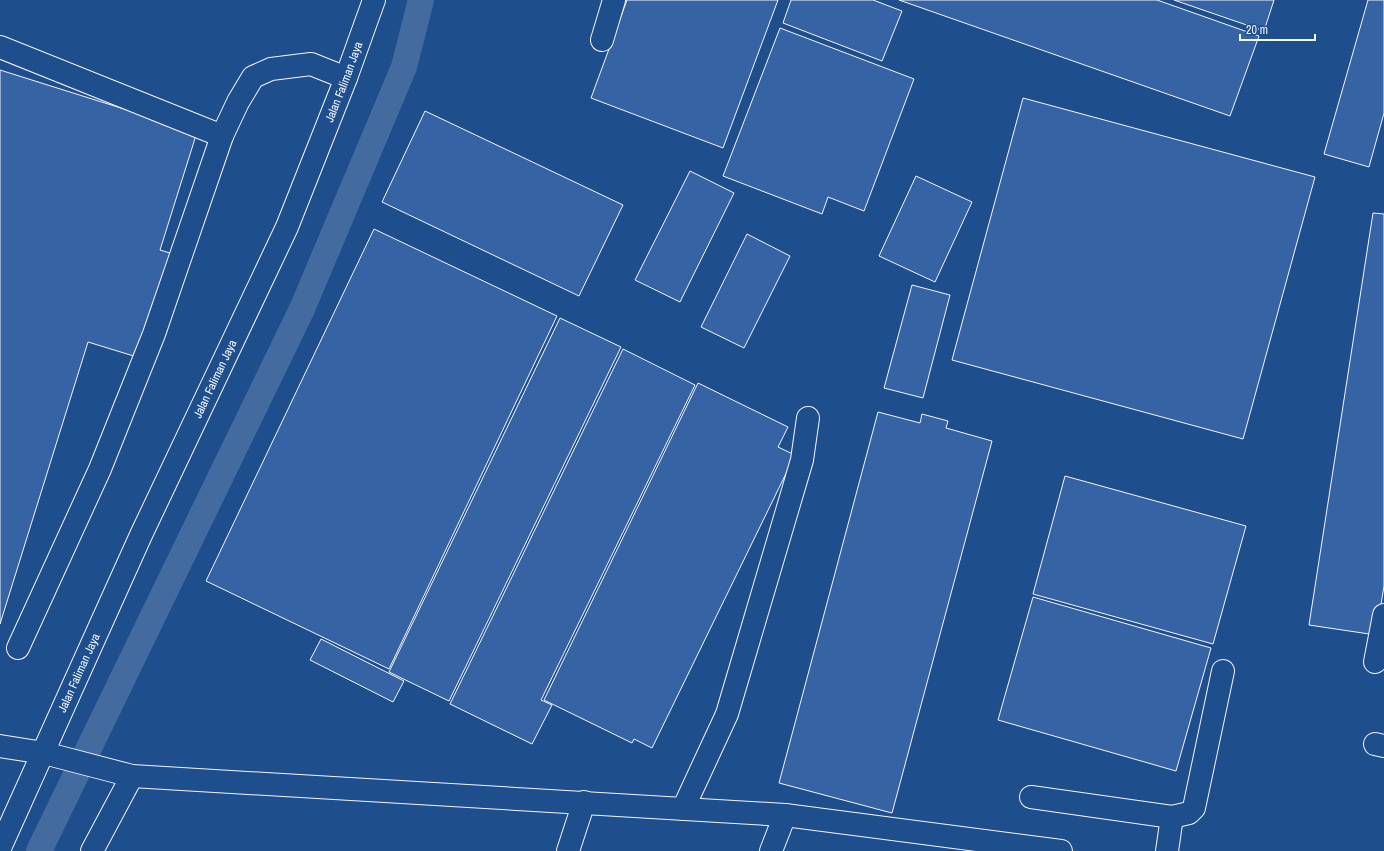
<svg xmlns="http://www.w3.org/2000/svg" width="1384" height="851" font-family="'Archivo Narrow',sans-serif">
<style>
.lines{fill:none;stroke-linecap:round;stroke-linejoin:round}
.canal{stroke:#446ba0;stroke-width:26}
.building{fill:#3563a3;stroke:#f2f6ff}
.minor-casing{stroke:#f2f6ff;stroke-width:24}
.minor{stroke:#1f4e8c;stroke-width:22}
.labels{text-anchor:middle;stroke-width:3;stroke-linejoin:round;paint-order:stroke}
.street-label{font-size:12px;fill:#f2f6ff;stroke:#1f4e8c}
</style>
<rect width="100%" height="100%" fill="#1f4e8c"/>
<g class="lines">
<polyline class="canal" points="39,851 302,309 404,67 421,0"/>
</g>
<g class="building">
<polygon points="627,0 778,0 723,148 591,98"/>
<polygon points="791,0 873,0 902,11 882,61 783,23"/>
<polygon points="899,0 1157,0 1259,36 1230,116"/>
<polygon points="1174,0 1274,0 1264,31"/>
<polygon points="1368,0 1384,0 1384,113 1369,167 1324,154"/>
<polygon points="780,28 914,79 864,211 828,197 822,214 723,176"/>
<polygon points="0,70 197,132 160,250 170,253 137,357 88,342 0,624"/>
<polygon points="1023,98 1315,177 1243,439 952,360"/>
<polygon points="425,111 623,205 579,296 382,202"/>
<polygon points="690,171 734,193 680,302 635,280"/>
<polygon points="916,176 972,202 935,282 879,256"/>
<polygon points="1373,213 1384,214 1384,586 1376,635 1309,625"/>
<polygon points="374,229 557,316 389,669 206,581"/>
<polygon points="747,234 790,256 744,348 701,327"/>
<polygon points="912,285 950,295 923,398 884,388"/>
<polygon points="560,318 621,347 449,701 389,672"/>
<polygon points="623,349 695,385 541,700 552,705 532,744 450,704"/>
<polygon points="698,383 788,427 778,447 795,455 652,748 634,739 632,743 544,700"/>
<polygon points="878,412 920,423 922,414 948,421 946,428 992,441 892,813 779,783"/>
<polygon points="1065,476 1246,526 1213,644 1033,594"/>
<polygon points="1033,597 1211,648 1176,771 998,720"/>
<polygon points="321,639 404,681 393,702 310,660"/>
</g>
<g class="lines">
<g class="minor-casing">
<g id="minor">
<polyline points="602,40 614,0"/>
<polyline points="0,47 222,136"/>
<polyline points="18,648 100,469 154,334 222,136 238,102 253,77 271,69 311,64 346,78"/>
<polyline points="1375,662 1384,615"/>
<polyline points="1375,744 1384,746"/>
<polyline points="0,746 44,753 132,776 785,815 1061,851"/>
<polyline points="1031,797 1172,817 1167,851"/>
<polyline points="683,809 727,714 802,460 808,418"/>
<polyline points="1172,817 1189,813 1194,808 1223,671"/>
<path id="s1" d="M 0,848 L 141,535 L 287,227 L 346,78 L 374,0"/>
<polyline points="92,851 132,776"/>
<polyline points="568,851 584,802"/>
<polyline points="771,851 785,815"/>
</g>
</g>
<use href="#minor" class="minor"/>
</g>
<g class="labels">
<g class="street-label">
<text dy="4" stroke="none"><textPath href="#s1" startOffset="840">Jalan Faliman Jaya</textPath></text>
<text dy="4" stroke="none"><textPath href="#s1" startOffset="516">Jalan Faliman Jaya</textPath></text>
<text dy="4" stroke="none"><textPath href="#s1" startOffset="192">Jalan Faliman Jaya</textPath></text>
</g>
</g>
<path d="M1240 34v6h75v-6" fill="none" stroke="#f2f6ff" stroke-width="2"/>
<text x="1246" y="34" font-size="12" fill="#f2f6ff" stroke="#1f4e8c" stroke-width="3" paint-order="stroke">20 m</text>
</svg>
